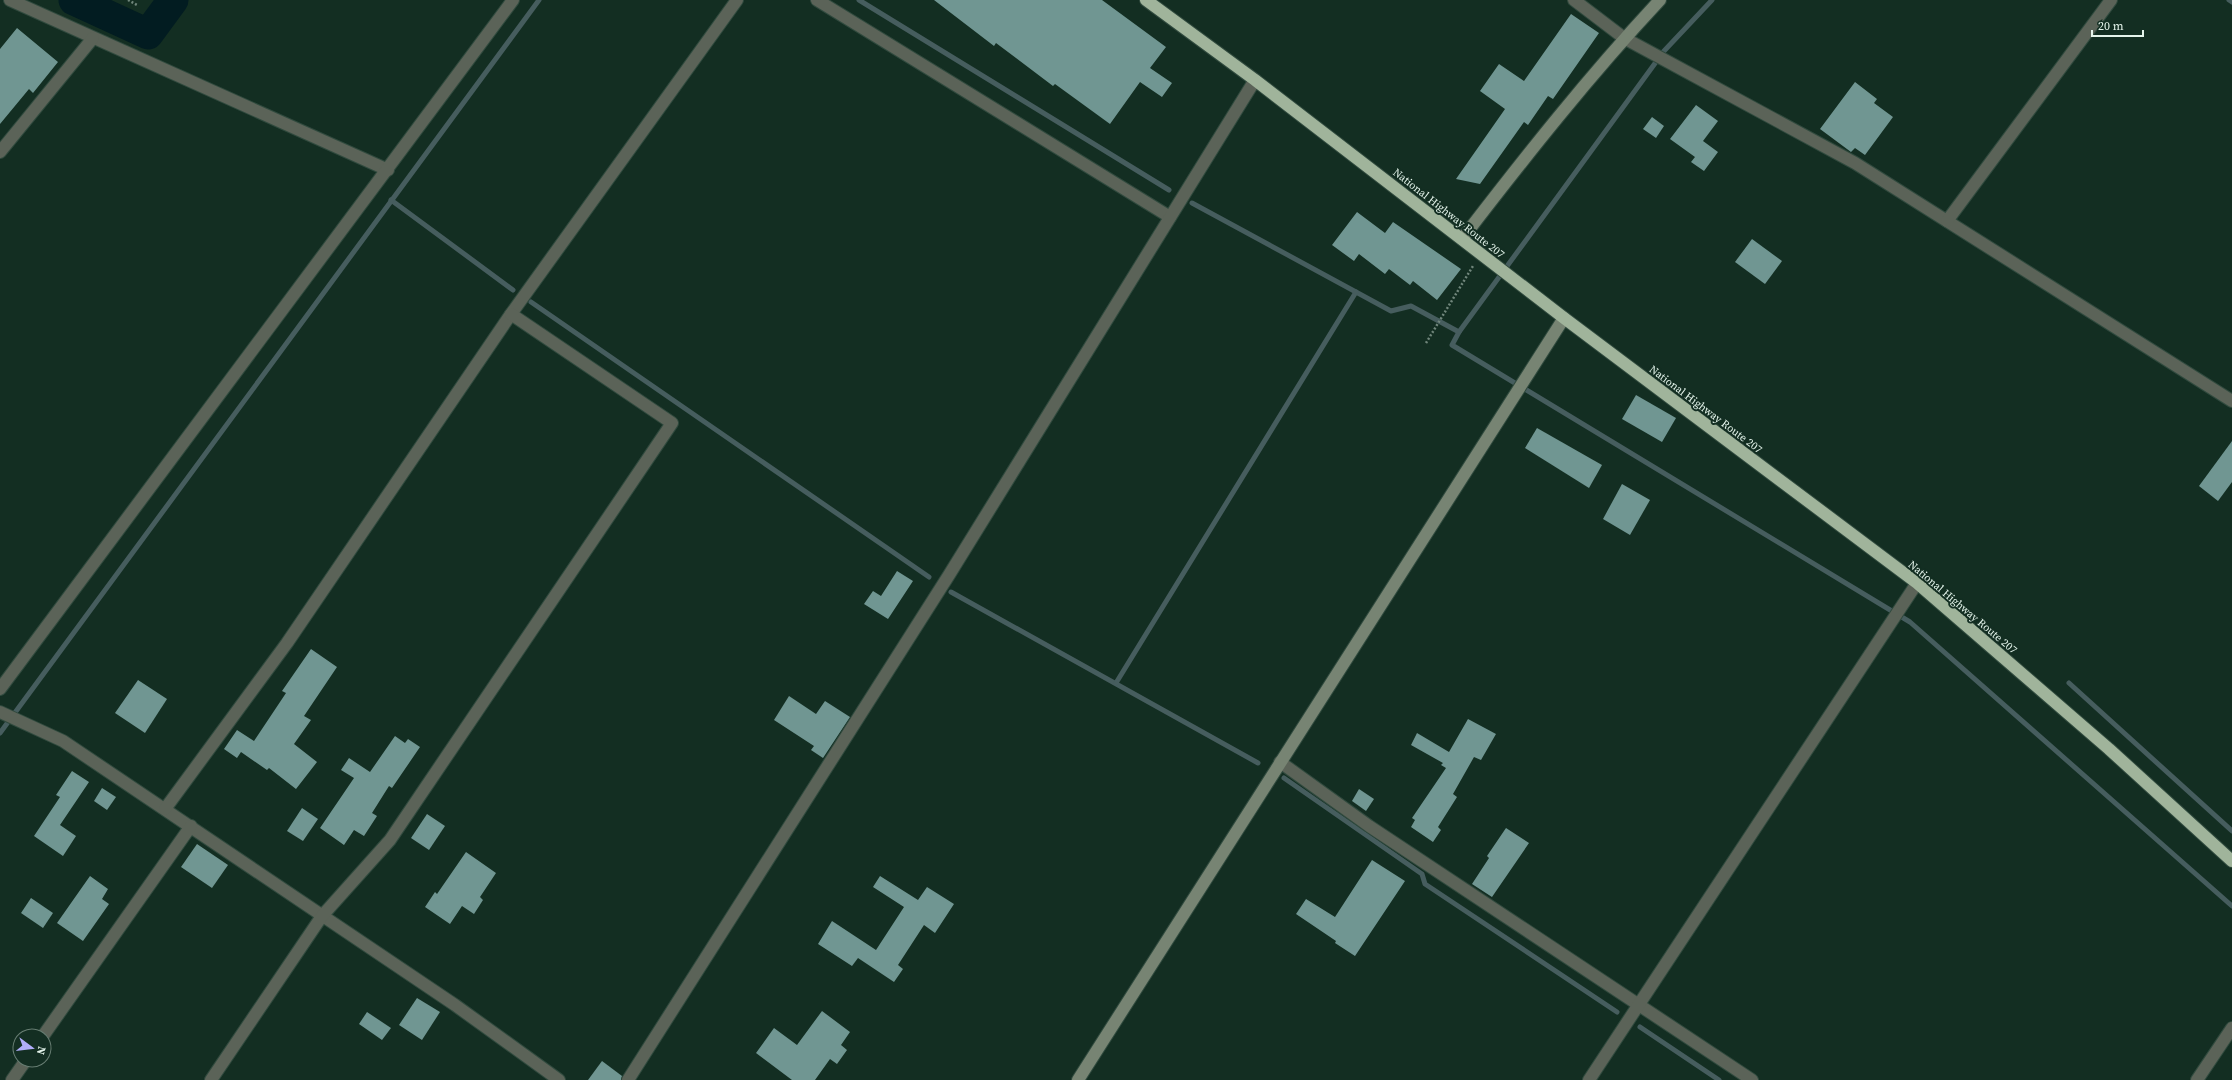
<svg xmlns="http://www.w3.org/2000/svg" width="2232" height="1080" font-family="'Source Serif 4',serif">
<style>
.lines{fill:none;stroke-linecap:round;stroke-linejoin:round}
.stream{stroke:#465d5e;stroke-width:5}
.river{stroke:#021c21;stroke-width:31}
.building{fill:#709692}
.street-casing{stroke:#304a3e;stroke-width:14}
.secondary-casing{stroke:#304a3e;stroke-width:14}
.highway-casing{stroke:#304a3e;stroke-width:14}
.path{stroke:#70867b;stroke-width:2.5;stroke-dasharray:2 2;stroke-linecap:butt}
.street{stroke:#5b6358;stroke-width:12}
.secondary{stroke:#778473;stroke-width:12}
.highway{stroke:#a0b49b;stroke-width:12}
.labels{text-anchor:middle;stroke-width:4;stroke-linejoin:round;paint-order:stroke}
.street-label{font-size:11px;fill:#e4f4eb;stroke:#132e22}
</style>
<rect width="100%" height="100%" fill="#132e22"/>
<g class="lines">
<g class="stream">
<polyline points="859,0 1169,190"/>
<polyline points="1712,0 1664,51 1459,332 1452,345 1910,622 2232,906"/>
<polyline points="2229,0 2232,2"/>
<polyline points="391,200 513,290"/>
<polyline points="1192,203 1391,311 1411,306 1459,332"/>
<polyline points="531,302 929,577"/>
<polyline points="951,592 1258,763"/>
<polyline points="1116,683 1356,292"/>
<polyline points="2069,683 2232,831"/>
<polyline points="0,733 539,0"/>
<polyline points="1284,778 1422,874 1425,884 1617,1012"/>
<polyline points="1640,1027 1719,1080"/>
</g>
<polyline class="river" points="74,0 148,34 173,0"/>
</g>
<g class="building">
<polygon points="934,0 1102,0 1166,47 1150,68 1172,83 1162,97 1140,82 1110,124 1055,84 1053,86 996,43 994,46"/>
<polygon points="1571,14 1599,33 1553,99 1548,96 1528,125 1524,122 1480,184 1456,179 1505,109 1480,91 1499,64 1524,81"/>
<polygon points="17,28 58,62 33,93 29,89 0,124 0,49"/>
<polygon points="1855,82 1877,99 1874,103 1893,117 1865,155 1855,148 1851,152 1820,129"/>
<polygon points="1696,105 1718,121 1703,141 1718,152 1704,171 1691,162 1695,157 1670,139"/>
<polygon points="1652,117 1664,126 1656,138 1643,129"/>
<polygon points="1357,212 1385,233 1393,222 1461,269 1437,300 1413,281 1410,285 1389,269 1385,274 1359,254 1354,261 1332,245"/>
<polygon points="1752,239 1782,261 1765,284 1735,262"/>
<polygon points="1636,395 1676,418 1662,442 1622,419"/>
<polygon points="1537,428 1602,465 1589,488 1525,448"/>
<polygon points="2232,441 2232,482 2218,501 2199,486"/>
<polygon points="1622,484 1650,500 1630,535 1603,519"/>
<polygon points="897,571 913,581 888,619 864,604 873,591 881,596"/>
<polygon points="311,649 337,667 304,716 311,720 294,744 317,762 296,789 269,768 267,770 241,752 237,758 224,749 237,730 254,741 286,693 282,691"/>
<polygon points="138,680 167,699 145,733 115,713"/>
<polygon points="789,696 816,714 825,701 850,717 823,758 811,750 814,746 774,720"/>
<polygon points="1468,719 1496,734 1481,760 1474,757 1453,794 1457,797 1438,827 1441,830 1433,842 1411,827 1415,820 1412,818 1446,768 1441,765 1443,763 1411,745 1417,733 1449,752"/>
<polygon points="395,736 405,743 408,739 420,747 392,788 389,786 372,813 377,816 364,836 354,830 344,845 320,828 354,778 341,770 349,758 370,772"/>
<polygon points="72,771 89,782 60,825 76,836 63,856 34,836 60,797 56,795"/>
<polygon points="102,788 116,797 107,810 94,801"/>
<polygon points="1359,789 1374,799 1366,811 1352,801"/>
<polygon points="302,808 318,819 303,841 287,831"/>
<polygon points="427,814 445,826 429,850 411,838"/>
<polygon points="1506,828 1529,843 1492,897 1472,884 1489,858 1487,856"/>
<polygon points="197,844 228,865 212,888 181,867"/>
<polygon points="466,852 496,873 480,897 483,900 474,914 462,906 450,924 425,907 435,892 437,894"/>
<polygon points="1372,860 1405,881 1355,956 1335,943 1336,941 1296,914 1306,899 1335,917"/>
<polygon points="90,876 108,889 102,899 109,904 83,941 57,923"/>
<polygon points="880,876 918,900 927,887 954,904 935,933 924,925 898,965 903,969 894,982 858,958 852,966 818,944 832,921 876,950 904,907 873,887"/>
<polygon points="31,898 53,913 43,928 21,913"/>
<polygon points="417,998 440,1012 422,1040 399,1025"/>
<polygon points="822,1011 850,1032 841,1045 847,1050 837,1064 830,1059 815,1080 792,1080 756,1053 774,1028 797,1045"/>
<polygon points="367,1012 391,1028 382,1040 359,1024"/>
<polygon points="602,1061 622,1076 621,1080 588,1080"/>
</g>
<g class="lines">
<g class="street-casing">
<g id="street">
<polyline points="10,0 388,170"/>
<polyline points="817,0 1170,217"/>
<polyline points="1574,0 1624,38 1855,163 2232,401"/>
<polyline points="0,152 93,38"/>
<polyline points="1947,221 2111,0"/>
<polyline points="0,689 513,0"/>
<polyline points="0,712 63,741 455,1005 559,1080"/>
<polyline points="1280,762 1369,826 1752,1080"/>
<polyline points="165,809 287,643 511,314 737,0"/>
<polyline points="43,1036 191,826"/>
<polyline points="12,1080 26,1060"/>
<polyline points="211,1080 322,916 390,840 672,423 511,314"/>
<polyline points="628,1080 949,575 1255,80"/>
<polyline points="1589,1080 1917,583"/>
<polyline points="2197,1080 2232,1028"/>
</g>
</g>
<g class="secondary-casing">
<g id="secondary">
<path d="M 1462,239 C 1525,157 1589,76 1660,0"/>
<polyline points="1078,1080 1564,318"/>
</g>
</g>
<g class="highway-casing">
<polyline id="highway" points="1146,0 1255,80 1564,318 1917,583 2109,749 2232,861"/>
</g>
<g class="path">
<polyline points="128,0 137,5"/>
<polyline points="1426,343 1473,266"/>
</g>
<use href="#street" class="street"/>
<use href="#secondary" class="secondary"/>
<use href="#highway" class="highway"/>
</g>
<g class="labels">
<g class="street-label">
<text transform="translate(1449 213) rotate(38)" y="4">National Highway Route 207</text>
<text transform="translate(1706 409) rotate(37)" y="4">National Highway Route 207</text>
<text transform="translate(1963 607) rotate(40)" y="4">National Highway Route 207</text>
</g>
</g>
<g transform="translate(32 1048) rotate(105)"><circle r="19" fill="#132e22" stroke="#677d72"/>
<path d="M0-3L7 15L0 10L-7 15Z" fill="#b1adfa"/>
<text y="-6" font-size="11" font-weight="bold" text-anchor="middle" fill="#e4f4eb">N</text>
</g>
<path d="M2092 30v6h51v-6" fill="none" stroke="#e4f4eb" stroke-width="2"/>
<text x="2098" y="30" font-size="12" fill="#e4f4eb" stroke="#132e22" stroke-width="3" paint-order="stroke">20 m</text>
</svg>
